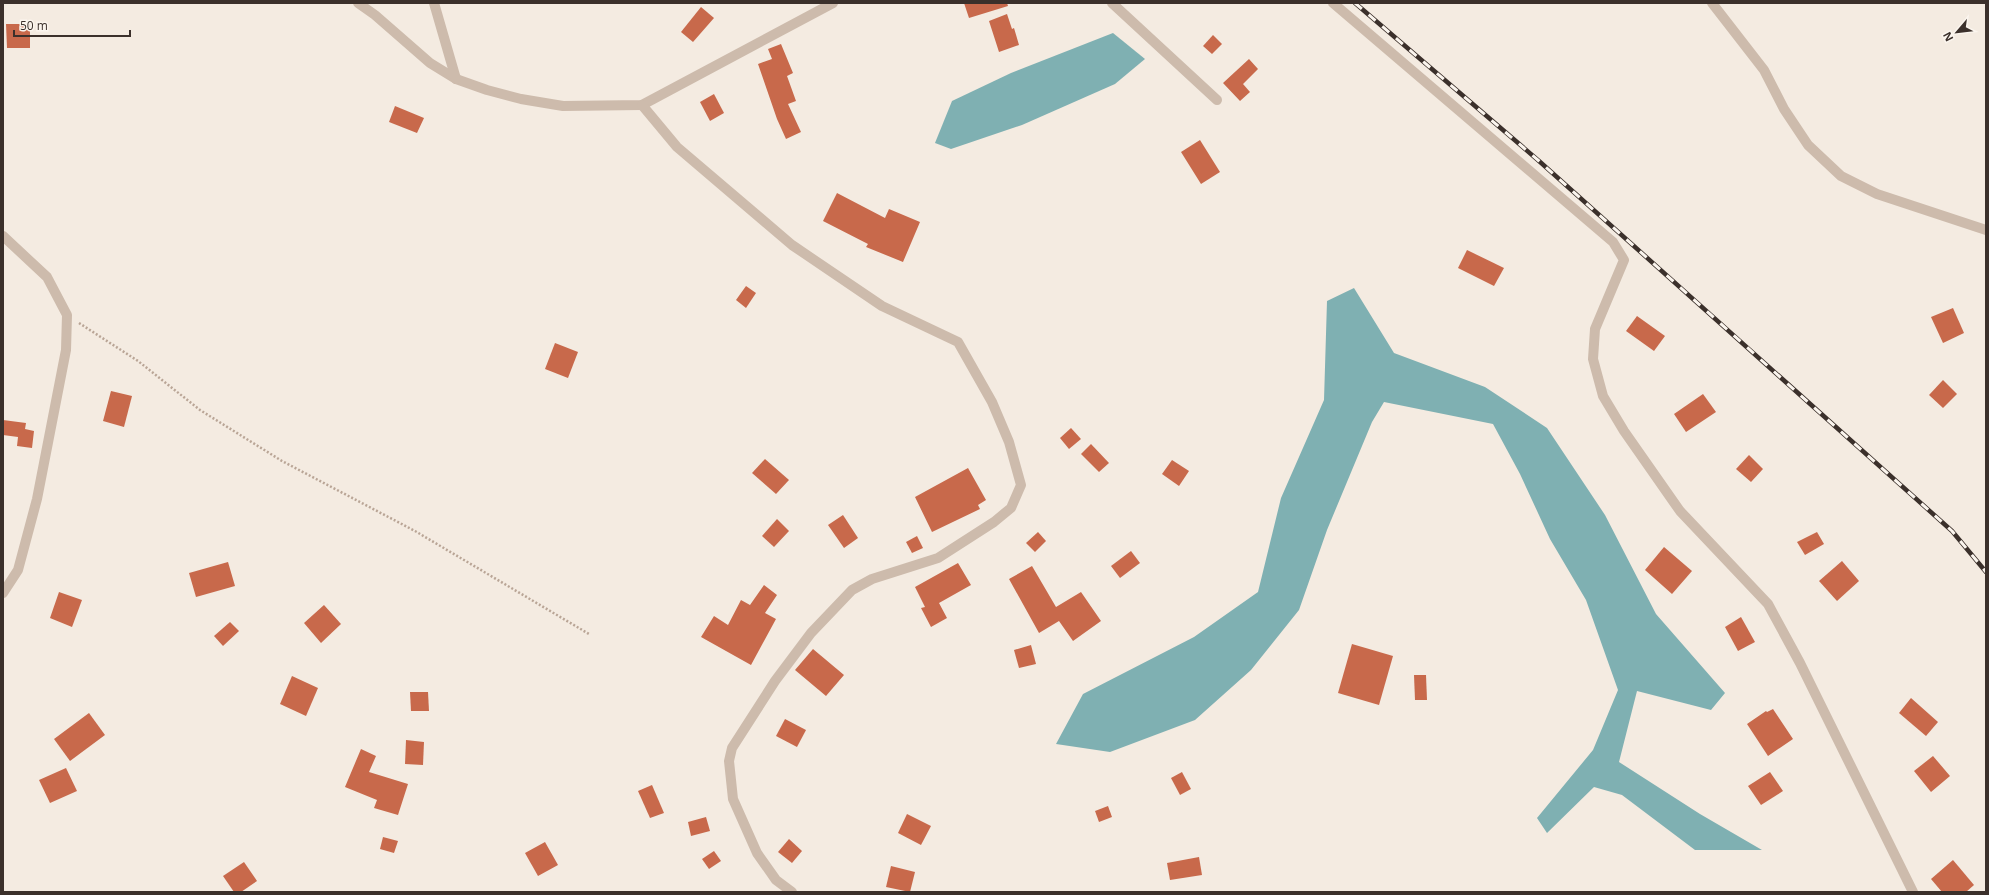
<svg xmlns="http://www.w3.org/2000/svg" width="1989" height="895" font-family="'Open Sans',sans-serif">
<style>
.water{fill:#7fb0b2}
.building{fill:#c8694b}
.lines{fill:none;stroke-linecap:round;stroke-linejoin:round}
.path{stroke:#b9a596;stroke-width:2.5;stroke-dasharray:2 2;stroke-linecap:butt}
.minor{stroke:#cdbbac;stroke-width:10}
.rail-casing{stroke:#3b302b;stroke-width:4.5}
.rail{stroke:#fbf5ee;stroke-width:3;stroke-dasharray:9;stroke-linecap:butt}
</style>
<rect width="100%" height="100%" fill="#f4ebe1"/>
<g class="water">
<polygon points="1113,33 1145,59 1115,84 1022,125 951,149 935,143 952,101 1011,73"/>
<polygon points="1354,288 1394,353 1485,387 1547,428 1605,515 1656,614 1725,693 1711,710 1637,691 1619,762 1700,814 1762,850 1695,850 1622,795 1594,787 1547,833 1537,818 1593,750 1618,690 1586,600 1550,539 1520,474 1493,424 1384,402 1372,422 1327,530 1299,610 1251,670 1195,720 1110,752 1056,744 1083,694 1194,637 1258,592 1281,498 1324,400 1327,301"/>
</g>
<g class="building">
<polygon points="964,3 1007,3 1008,6 969,18"/>
<polygon points="701,7 714,18 693,42 681,32"/>
<polygon points="1007,14 1012,29 1014,28 1019,45 999,52 989,21"/>
<polygon points="6,24 30,24 30,48 7,48"/>
<polygon points="1213,35 1222,44 1212,54 1203,46"/>
<polygon points="781,44 793,73 787,76 796,101 788,104 801,132 786,139 777,119 758,64 772,59 768,49"/>
<polygon points="1249,59 1258,69 1243,84 1250,92 1240,101 1223,83"/>
<polygon points="714,94 724,113 710,121 700,102"/>
<polygon points="395,106 424,118 417,133 389,122"/>
<polygon points="1200,140 1220,172 1201,184 1181,152"/>
<polygon points="837,193 885,218 889,209 920,222 903,262 866,247 868,244 823,221"/>
<polygon points="1467,250 1504,268 1494,286 1458,268"/>
<polygon points="746,286 756,293 746,308 736,300"/>
<polygon points="1953,308 1964,333 1943,343 1931,317"/>
<polygon points="1637,316 1665,336 1654,351 1626,331"/>
<polygon points="555,343 578,352 568,378 545,369"/>
<polygon points="1943,380 1957,394 1943,408 1929,395"/>
<polygon points="111,391 132,396 124,427 103,421"/>
<polygon points="1703,394 1716,412 1686,432 1674,414"/>
<polygon points="3,420 26,423 25,429 34,431 32,448 17,446 18,437 3,435"/>
<polygon points="1071,428 1081,439 1069,449 1060,438"/>
<polygon points="1091,444 1109,463 1099,472 1081,454"/>
<polygon points="1749,455 1763,469 1751,482 1736,469"/>
<polygon points="765,459 789,480 776,494 752,473"/>
<polygon points="1172,460 1189,471 1179,486 1162,474"/>
<polygon points="968,468 986,500 978,505 980,509 932,532 915,497"/>
<polygon points="843,515 858,538 844,548 828,525"/>
<polygon points="777,519 789,531 774,547 762,536"/>
<polygon points="1038,532 1046,541 1035,552 1026,543"/>
<polygon points="1817,532 1824,544 1805,555 1797,542"/>
<polygon points="917,536 923,548 912,553 906,542"/>
<polygon points="1664,547 1692,571 1672,594 1645,570"/>
<polygon points="1131,551 1140,563 1120,578 1111,566"/>
<polygon points="1842,561 1859,581 1837,601 1819,581"/>
<polygon points="228,562 235,586 196,597 189,573"/>
<polygon points="958,563 971,585 939,603 947,618 931,627 921,608 925,607 915,587"/>
<polygon points="1032,566 1056,607 1081,592 1101,621 1073,641 1059,621 1039,633 1009,579"/>
<polygon points="764,585 777,595 765,613 776,619 751,665 701,637 714,616 728,625 741,600 750,605"/>
<polygon points="59,592 82,600 72,627 50,618"/>
<polygon points="324,605 341,624 321,643 304,623"/>
<polygon points="1741,617 1755,642 1738,651 1725,627"/>
<polygon points="230,622 239,631 223,646 214,636"/>
<polygon points="1352,644 1393,656 1379,705 1338,693"/>
<polygon points="1031,645 1036,664 1019,668 1014,650"/>
<polygon points="813,649 844,675 826,696 795,670"/>
<polygon points="1414,675 1426,675 1427,700 1415,700"/>
<polygon points="292,676 318,688 306,716 280,704"/>
<polygon points="410,692 428,692 429,711 411,711"/>
<polygon points="1911,698 1938,722 1926,736 1899,713"/>
<polygon points="1773,709 1793,739 1768,756 1747,724 1766,711 1767,712"/>
<polygon points="89,713 105,735 70,761 54,739"/>
<polygon points="785,719 806,730 797,747 776,736"/>
<polygon points="406,740 424,742 423,765 405,764"/>
<polygon points="361,749 376,756 369,772 408,784 398,815 374,808 377,800 345,787"/>
<polygon points="1933,756 1950,776 1931,792 1914,771"/>
<polygon points="66,768 77,791 50,803 39,780"/>
<polygon points="1182,772 1191,789 1180,795 1171,778"/>
<polygon points="1770,772 1783,791 1761,805 1748,786"/>
<polygon points="652,785 664,813 650,818 638,791"/>
<polygon points="1108,806 1112,817 1099,822 1095,811"/>
<polygon points="907,814 931,826 921,845 898,833"/>
<polygon points="706,817 710,831 691,836 688,822"/>
<polygon points="383,837 398,841 394,853 380,849"/>
<polygon points="789,839 802,851 792,863 778,852"/>
<polygon points="545,842 558,865 538,876 525,853"/>
<polygon points="714,851 721,861 709,869 702,859"/>
<polygon points="1199,857 1202,875 1170,880 1167,863"/>
<polygon points="1953,860 1974,885 1966,892 1942,892 1931,879"/>
<polygon points="244,862 257,881 241,892 234,892 223,876"/>
<polygon points="891,866 915,872 910,892 886,887"/>
</g>
<g class="lines">
<polyline class="path" points="79,323 138,361 200,410 282,461 415,531 589,634"/>
<g class="minor">
<polyline points="358,3 375,15 430,63 456,79 487,90 521,99 563,106 642,105 833,3"/>
<polyline points="434,3 456,79"/>
<polyline points="1112,3 1217,100"/>
<polyline points="1333,3 1613,242 1624,260 1595,329 1593,359 1603,396 1624,431 1680,511 1768,604 1800,663 1913,892"/>
<polyline points="1712,3 1764,70 1784,109 1808,145 1841,176 1877,194 1986,230"/>
<polyline points="642,105 677,147 792,245 882,306 958,342 992,402 1009,442 1021,485 1011,508 994,522 938,558 872,579 852,590 811,633 775,681 732,748 729,761 733,799 757,853 776,880 792,892"/>
<polyline points="3,236 47,277 67,315 66,350 37,499 18,570 3,593"/>
</g>
<g class="rail-casing">
<polyline id="rail" points="1355,3 1539,161 1952,531 1986,572"/>
</g>
<use href="#rail" class="rail"/>
</g>
<rect width="1989" height="895" fill="none" stroke="#3b302b" stroke-width="8"/>
<g transform="translate(1957 32) rotate(242)" stroke="#fbf5ee" stroke-width="3" paint-order="stroke">
<path d="M0-3L7 15L0 10L-7 15Z" fill="#3b302b"/>
<text y="-6" font-size="11" font-weight="bold" text-anchor="middle" fill="#3b302b">N</text>
</g>
<path d="M14 30v6h116v-6" fill="none" stroke="#3b302b" stroke-width="2"/>
<text x="20" y="30" font-size="12" fill="#3b302b" stroke="#fbf5ee" stroke-width="3" paint-order="stroke">50 m</text>
</svg>
